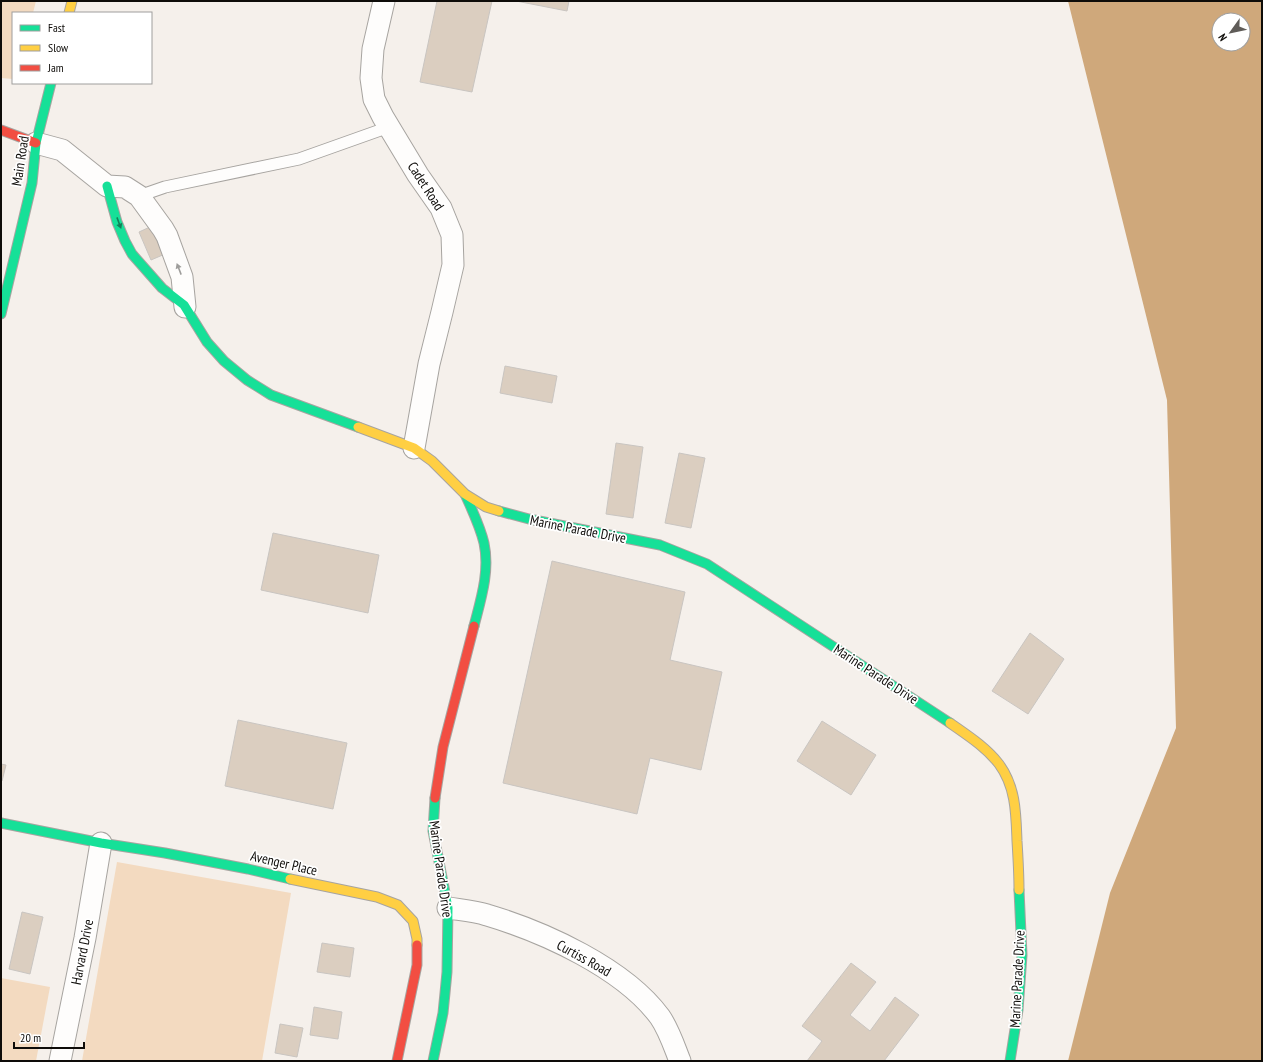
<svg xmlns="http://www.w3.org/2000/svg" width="1263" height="1062" font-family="'PT Sans Narrow',sans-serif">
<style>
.green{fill:#f3dac0}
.water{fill:#cfa87b;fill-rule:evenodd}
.building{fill:#dbcec0;stroke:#c9c5c1}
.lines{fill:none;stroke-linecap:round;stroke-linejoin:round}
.lane-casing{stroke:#a7a4a0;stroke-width:13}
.street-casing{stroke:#a7a4a0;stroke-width:23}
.fast-casing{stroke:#a7a4a0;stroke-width:11}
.slow-casing{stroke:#a7a4a0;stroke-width:11}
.jam-casing{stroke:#a7a4a0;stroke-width:11}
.lane{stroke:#fefdfc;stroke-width:11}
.street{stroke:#fefdfc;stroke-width:21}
.fast{stroke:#16e098;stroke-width:9}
.slow{stroke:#ffcf43;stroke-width:9}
.jam{stroke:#f24e42;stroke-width:9}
.oneway{fill:#128158}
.oneway2{fill:#9e9d9b}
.labels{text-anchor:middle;stroke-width:3.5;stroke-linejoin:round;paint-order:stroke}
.street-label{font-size:14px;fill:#0e0c09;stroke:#fff}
</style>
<rect width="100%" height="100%" fill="#f5f0eb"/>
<g class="green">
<polygon points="1,1 36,1 33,13 13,13 13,79 1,78"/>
<polygon points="117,862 291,893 262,1061 82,1061"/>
<polygon points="1,978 50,987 36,1061 1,1061"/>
</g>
<path class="water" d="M 1068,1 L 1262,1 L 1262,1061 L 1068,1061 L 1110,893 L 1176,728 L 1167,400 ZM 1219,20 L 1243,20 L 1243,44 L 1219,44 Z"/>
<g class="building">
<polygon points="437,1 492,1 472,92 420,82"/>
<polygon points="516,1 569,1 567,11"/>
<polygon points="152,226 165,254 151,260 139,232"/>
<polygon points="505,366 557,376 552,403 500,393"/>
<polygon points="616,443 643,447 633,518 606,514"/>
<polygon points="679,453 705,458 691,528 665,523"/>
<polygon points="273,533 379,555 368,613 261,590"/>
<polygon points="552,561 685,592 670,660 722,672 701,770 650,758 637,814 503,783"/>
<polygon points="1030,633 1064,659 1028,714 992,691"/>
<polygon points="238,720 347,743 333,809 225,786"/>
<polygon points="822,721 876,755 851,795 797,761"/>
<polygon points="1,764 6,765 2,781 1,781"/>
<polygon points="22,912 43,917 30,974 9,969"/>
<polygon points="322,943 354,948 350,977 317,972"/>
<polygon points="851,963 876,982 850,1015 870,1031 895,997 919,1015 884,1061 807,1061 822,1041 802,1026"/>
<polygon points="314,1007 342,1012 338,1039 310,1035"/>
<polygon points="280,1024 303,1028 297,1057 275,1053"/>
</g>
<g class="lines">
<g class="lane-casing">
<polyline id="lane" points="139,196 165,187 299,159 389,127"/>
</g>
<g class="street-casing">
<g id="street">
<polyline points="384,1 373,49 371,78 374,99 383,117 418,175 441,208 452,235 453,265 442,312 429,364 414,448"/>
<polyline points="36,143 62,150 107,186 125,187 139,196 163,229 167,236 182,277 185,307"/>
<path d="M 448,908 C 461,910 475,911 487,915 C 544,932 624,968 660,1017 C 669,1030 674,1046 680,1061"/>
<polyline points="60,1061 85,938 101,843"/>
</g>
</g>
<g class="fast-casing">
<g id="fast">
<polyline points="107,186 117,222 125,241 132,254 162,288 184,305 207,342 224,361 247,380 271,395 358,427"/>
<polyline points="1,314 32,183 36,143 51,83"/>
<path d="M 465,494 C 472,510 480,526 484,543 C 490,571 481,599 474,626"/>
<polyline points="499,511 529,519 660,545 707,564 950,723"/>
<polyline points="1,823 101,843 165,853 248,869 290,879"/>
<polyline points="433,1061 443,1013 445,993 447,972 448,908 433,831 435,798"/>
<polyline points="1010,1061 1018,1010 1022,955 1019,890"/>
</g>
</g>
<g class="slow-casing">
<g id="slow">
<polyline points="69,13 72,1"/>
<polyline points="358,427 414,448 432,461 465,494 486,507 499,511"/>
<path d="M 950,723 C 967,735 986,747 999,764 C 1016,787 1016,814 1017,841 C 1018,857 1019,874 1019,890"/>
<polyline points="290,879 377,897 398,905 413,921 417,939 417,945"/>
</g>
</g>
<g class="jam-casing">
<g id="jam">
<polyline points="1,130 36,143"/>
<polyline points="435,798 443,747 474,626"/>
<polyline points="397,1061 417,965 417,945"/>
</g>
</g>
<use href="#lane" class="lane"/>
<use href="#street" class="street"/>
<use href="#fast" class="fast"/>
<use href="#slow" class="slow"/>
<use href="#jam" class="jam"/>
</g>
<defs><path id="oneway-solid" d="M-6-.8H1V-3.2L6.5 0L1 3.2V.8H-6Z"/></defs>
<use class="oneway" href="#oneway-solid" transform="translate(119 223) rotate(70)"/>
<use class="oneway2" href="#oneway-solid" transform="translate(179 269) rotate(-111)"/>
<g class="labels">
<g class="street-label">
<text transform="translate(20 161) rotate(-81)" y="5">Main Road</text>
<text transform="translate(426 186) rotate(57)" y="5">Cadet Road</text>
<text transform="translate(578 529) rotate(11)" y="5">Marine Parade Drive</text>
<text transform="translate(876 674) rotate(33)" y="5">Marine Parade Drive</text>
<text transform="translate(284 863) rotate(13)" y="5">Avenger Place</text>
<text transform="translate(441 869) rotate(82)" y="5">Marine Parade Drive</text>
<text transform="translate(82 952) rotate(-79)" y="5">Harvard Drive</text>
<text transform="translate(584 958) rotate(29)" y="5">Curtiss Road</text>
<text transform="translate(1017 979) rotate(-87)" y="5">Marine Parade Drive</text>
</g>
</g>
<rect width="1263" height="1062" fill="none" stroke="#0e0c09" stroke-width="4"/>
<rect x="12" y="12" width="140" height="72" fill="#ffffff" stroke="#9f9e9d"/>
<rect x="20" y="25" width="20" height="6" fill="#16e098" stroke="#9f9e9d"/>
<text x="48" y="32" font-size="12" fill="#0e0c09">Fast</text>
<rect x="20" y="45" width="20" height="6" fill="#ffcf43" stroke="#9f9e9d"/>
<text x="48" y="52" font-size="12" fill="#0e0c09">Slow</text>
<rect x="20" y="65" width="20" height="6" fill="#f24e42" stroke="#9f9e9d"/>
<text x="48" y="72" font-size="12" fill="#0e0c09">Jam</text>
<g transform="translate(1231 32) rotate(237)"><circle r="19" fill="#ffffff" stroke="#9f9e9d"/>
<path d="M0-3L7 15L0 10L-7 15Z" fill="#5f5c58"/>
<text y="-6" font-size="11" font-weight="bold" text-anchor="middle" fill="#0e0c09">N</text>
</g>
<path d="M14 1042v6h70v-6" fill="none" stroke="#0e0c09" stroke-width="2"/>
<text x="20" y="1042" font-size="12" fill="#0e0c09" stroke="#ffffff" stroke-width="3" paint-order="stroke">20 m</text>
</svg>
